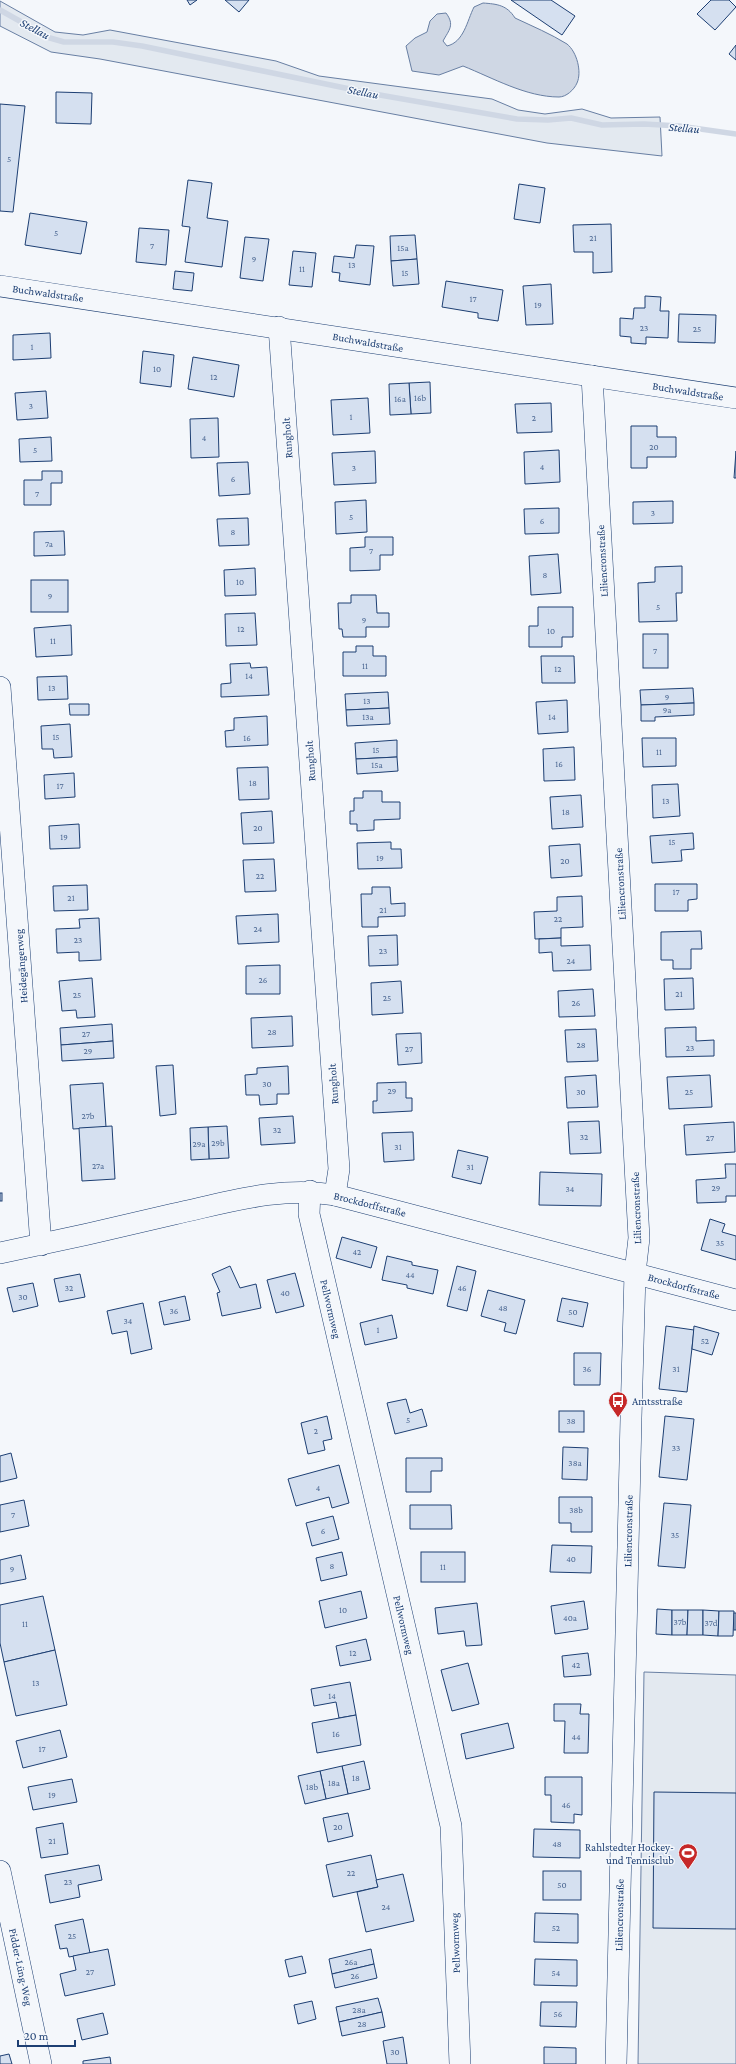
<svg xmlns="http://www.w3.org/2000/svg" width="736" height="2064" font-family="'Crimson Pro',serif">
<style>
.green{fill:#e3e9f0;stroke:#687fa3}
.water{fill:#cfd7e4;stroke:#687fa3}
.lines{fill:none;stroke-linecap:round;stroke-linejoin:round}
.stream{stroke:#cfd7e4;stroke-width:5.5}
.building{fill:#d5e0f0;stroke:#1d3f73}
.minor-casing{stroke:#1d3f73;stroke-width:22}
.minor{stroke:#f4f7fb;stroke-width:21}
.labels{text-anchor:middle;stroke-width:3;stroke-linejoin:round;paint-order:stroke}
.number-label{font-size:9px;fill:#4b6792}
.street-label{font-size:11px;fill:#1d3f73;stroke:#f4f7fb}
.poi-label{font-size:11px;fill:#1d3f73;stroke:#f4f7fb;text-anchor:start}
.water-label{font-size:12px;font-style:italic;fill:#1d3f73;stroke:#f4f7fb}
</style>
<rect width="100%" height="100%" fill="#f4f7fb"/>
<g class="green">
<polygon points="0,1 55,32 83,35 110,30 276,61 319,76 492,99 518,110 545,114 582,109 611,118 660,117 662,156 547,143 100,59 51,52 0,26"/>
<polygon points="644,1672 736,1675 736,2064 638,2064"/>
</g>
<path class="water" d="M 483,3 C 497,4 507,5 515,18 C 532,26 551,34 567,44 C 577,52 582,72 577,83 C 574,90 566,97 559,97 C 526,97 493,78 463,66 L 439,75 L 412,71 L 406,46 L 415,38 L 427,32 L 430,21 L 437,14 L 446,13 C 455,25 449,30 443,41 L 447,46 C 464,42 467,21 474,7 Z"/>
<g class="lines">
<polyline class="stream" points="0,10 50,38 64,42 113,42 142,46 374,94 517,119 548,120 571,118 602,125 644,124 679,126 736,134"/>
</g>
<g class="building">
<polygon points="187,0 197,0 190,5"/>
<polygon points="225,0 249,0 239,12"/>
<polygon points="511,0 551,0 575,16 562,35"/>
<polygon points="711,0 729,0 736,7 715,30 697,14"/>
<polygon points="736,45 736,60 729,54"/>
<polygon points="56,92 92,93 91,124 56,123"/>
<polygon points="0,104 25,106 13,212 0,211"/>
<polygon points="188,180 212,183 207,218 228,221 222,267 185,262 190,227 182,226"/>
<polygon points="519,184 545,188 540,223 514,219"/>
<polygon points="30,213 87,222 81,254 25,245"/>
<polygon points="611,224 612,272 593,273 593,252 574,252 573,225"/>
<polygon points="139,228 169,230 166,265 136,262"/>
<polygon points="415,235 417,259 391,261 390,236"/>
<polygon points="245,237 269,239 263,281 240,278"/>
<polygon points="356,245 374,246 370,285 339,281 340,273 332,272 334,256 354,258"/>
<polygon points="293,251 316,253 312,287 289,285"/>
<polygon points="417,259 419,284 393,286 391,261"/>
<polygon points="175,271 194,273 192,291 173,289"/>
<polygon points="446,281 503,290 498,321 478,318 478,313 442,307"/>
<polygon points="551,284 553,324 526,325 523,286"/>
<polygon points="645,296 661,297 660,311 669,311 668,338 646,337 646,344 631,343 631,337 620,336 620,318 633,319 634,308 645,308"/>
<polygon points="679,314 716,315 715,343 678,342"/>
<polygon points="50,333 51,358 13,360 13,335"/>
<polygon points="143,351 174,355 171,387 140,383"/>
<polygon points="193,357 239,365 234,397 188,389"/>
<polygon points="430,382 431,413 411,414 409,383"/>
<polygon points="409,383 411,414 390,415 389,384"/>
<polygon points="46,391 48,418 17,420 15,393"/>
<polygon points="368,398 370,433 333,435 331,400"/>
<polygon points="551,403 552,432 517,433 515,404"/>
<polygon points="218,418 219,457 191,458 190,419"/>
<polygon points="631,426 657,426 657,437 676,437 676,457 647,457 647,468 631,468"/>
<polygon points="51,437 52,461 20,462 19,439"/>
<polygon points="559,450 560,482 525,484 524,452"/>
<polygon points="375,451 376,483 334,485 332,453"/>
<polygon points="736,451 736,478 734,478"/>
<polygon points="248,462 250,494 219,496 217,463"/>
<polygon points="42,471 62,471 62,483 51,483 51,505 24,505 24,480 42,480"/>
<polygon points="366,500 367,532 336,534 335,502"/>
<polygon points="673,501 673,523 633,524 633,502"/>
<polygon points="559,508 559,533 525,534 524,509"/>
<polygon points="248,518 249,545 219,546 217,519"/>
<polygon points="64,531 65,555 34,556 34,532"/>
<polygon points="365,537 393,537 393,555 380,555 380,570 350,571 350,548 365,547"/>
<polygon points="558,554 561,593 531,595 529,556"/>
<polygon points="682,566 682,593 676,593 677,621 639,622 638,583 655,582 655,567"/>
<polygon points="255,568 256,595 225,596 224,570"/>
<rect x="31" y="580" width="37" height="32"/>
<polygon points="351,595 376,595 377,613 389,613 389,627 366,627 366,637 343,637 342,629 339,629 338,603 351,603"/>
<polygon points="538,607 573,607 573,637 562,637 562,647 529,647 529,626 538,626"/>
<polygon points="255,613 257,645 226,646 225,614"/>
<polygon points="71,625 72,655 36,657 34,628"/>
<rect x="643" y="634" width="25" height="34"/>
<polygon points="356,646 373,646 373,656 386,656 386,676 343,676 343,652 356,652"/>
<polygon points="541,656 574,656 575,683 542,683"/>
<polygon points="250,663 251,668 267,667 269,695 221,697 221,684 231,683 230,664"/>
<polygon points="67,676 68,699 38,700 37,677"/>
<polygon points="693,688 694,703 641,705 640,690"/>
<polygon points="388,692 389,708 346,710 345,694"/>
<polygon points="567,700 568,732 538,734 536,702"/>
<polygon points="694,703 694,715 655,717 655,721 641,721 641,705"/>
<polygon points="69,704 89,704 89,715 70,715"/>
<polygon points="389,708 390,724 347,726 346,710"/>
<polygon points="267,716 268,745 226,747 225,731 234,730 234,718"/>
<polygon points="70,724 72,757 54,758 53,749 42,749 41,726"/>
<polygon points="642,738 676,738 676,766 643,767"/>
<polygon points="397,740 397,757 356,759 355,743"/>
<polygon points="574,747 575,780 544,781 543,749"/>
<polygon points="397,757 398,771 357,774 356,759"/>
<polygon points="268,767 269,799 239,800 237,768"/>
<polygon points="74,773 75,797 45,799 44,775"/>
<polygon points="678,784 680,816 653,818 652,785"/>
<polygon points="363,791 382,791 382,802 400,802 400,819 374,820 374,830 357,831 357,824 350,824 350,811 354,811 354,798 363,798"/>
<polygon points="581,795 583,827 552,829 550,797"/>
<polygon points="272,811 274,843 243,844 241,813"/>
<polygon points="79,824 80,848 50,849 49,826"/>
<polygon points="693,833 694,849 681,850 682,861 652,863 650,836"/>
<polygon points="391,842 391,849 401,849 402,868 358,869 357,843"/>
<polygon points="580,844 582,876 551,878 549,846"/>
<polygon points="274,859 276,891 245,892 243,860"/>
<polygon points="655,884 697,884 697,899 688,900 688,911 655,911"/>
<polygon points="87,885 88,910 54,911 53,886"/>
<polygon points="372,887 390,887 391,904 405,903 405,916 378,917 378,927 362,927 361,894 372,894"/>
<polygon points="582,896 583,927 561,928 561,938 535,939 534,912 557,911 557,897"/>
<polygon points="278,914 279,942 238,944 236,916"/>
<polygon points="99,918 101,960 79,961 79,952 57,953 56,929 80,928 79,919"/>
<polygon points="701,931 702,949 691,949 691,969 673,969 673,960 661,960 661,932"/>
<polygon points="397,935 398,965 369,966 368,936"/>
<polygon points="561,938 561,946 590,945 591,970 553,971 552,952 539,953 539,939"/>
<polygon points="280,965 280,994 246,994 246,966"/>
<polygon points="92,978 95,1017 77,1018 76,1010 62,1011 59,981"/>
<polygon points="693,978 694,1009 665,1010 664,979"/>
<polygon points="401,981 403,1013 372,1015 371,983"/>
<polygon points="593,989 595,1016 559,1017 558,991"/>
<polygon points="292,1016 293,1046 252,1048 251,1018"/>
<polygon points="112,1024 113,1041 61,1045 60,1028"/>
<polygon points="696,1027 696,1041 714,1040 714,1056 666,1057 665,1028"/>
<polygon points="596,1029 598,1061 567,1062 565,1030"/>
<polygon points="421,1033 422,1063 398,1065 396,1034"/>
<polygon points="113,1041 114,1058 62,1061 61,1045"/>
<polygon points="173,1065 176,1114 160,1116 156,1066"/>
<polygon points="288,1066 289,1094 277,1094 277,1104 260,1105 259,1095 246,1095 245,1075 257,1074 257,1068"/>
<polygon points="596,1075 598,1107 567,1108 565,1077"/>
<polygon points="710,1075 712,1107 669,1109 667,1077"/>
<polygon points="406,1082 406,1098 412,1098 412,1111 373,1113 373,1101 377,1101 377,1083"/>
<polygon points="103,1083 106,1127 73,1129 70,1085"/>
<polygon points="293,1116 295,1143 261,1145 259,1118"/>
<polygon points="599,1121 601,1153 570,1154 568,1122"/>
<polygon points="734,1122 735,1152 686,1155 684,1125"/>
<polygon points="112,1126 115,1179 82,1181 79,1128"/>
<polygon points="227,1126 229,1158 209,1159 208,1127"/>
<polygon points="208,1127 209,1159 191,1160 190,1128"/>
<polygon points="413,1132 414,1160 384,1162 382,1133"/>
<polygon points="458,1150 488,1157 481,1184 452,1177"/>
<polygon points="725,1164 736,1164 736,1196 726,1196 726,1202 697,1203 696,1180 726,1178"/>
<polygon points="540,1172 602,1174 601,1206 539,1205"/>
<rect x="0" y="1193" width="2" height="8"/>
<polygon points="710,1219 725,1224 722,1232 736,1236 736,1260 701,1250"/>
<polygon points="342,1237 377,1247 371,1268 336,1258"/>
<polygon points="387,1256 412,1262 412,1265 438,1270 433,1294 407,1288 407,1285 382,1280"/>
<polygon points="230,1266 240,1288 256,1284 261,1308 222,1316 217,1293 220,1292 212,1274"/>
<polygon points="457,1266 476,1271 467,1311 447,1306"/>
<polygon points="295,1273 304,1306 276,1313 267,1280"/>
<polygon points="80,1274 85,1297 59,1302 54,1279"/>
<polygon points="33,1283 38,1306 13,1312 7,1288"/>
<polygon points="488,1290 525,1300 516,1334 504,1331 506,1323 481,1316"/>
<polygon points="185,1296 190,1320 164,1325 159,1302"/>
<polygon points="562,1298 588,1303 583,1327 557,1321"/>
<polygon points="143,1303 152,1349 131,1354 127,1331 112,1334 107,1311"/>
<polygon points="392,1315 397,1338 365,1345 360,1323"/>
<polygon points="666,1326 694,1330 687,1392 659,1389"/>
<polygon points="694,1326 719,1333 712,1355 692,1349"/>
<polygon points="574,1353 601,1353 600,1385 574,1385"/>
<polygon points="406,1399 410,1413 422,1409 427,1426 395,1434 387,1403"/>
<rect x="559" y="1411" width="25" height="21"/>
<polygon points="327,1416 332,1439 323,1441 325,1450 308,1454 301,1423"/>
<polygon points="665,1416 694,1419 687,1480 659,1477"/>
<polygon points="563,1447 588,1448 587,1480 562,1479"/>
<polygon points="11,1453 17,1478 0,1482 0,1456"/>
<polygon points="406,1458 442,1458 442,1471 431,1471 431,1492 406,1492"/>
<polygon points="339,1465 349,1503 332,1508 329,1497 296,1506 288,1479"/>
<polygon points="559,1497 592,1497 592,1532 571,1532 571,1523 559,1523"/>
<polygon points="24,1500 29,1526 0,1532 0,1505"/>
<polygon points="664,1503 691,1505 685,1568 658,1566"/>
<polygon points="410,1505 451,1505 452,1529 410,1529"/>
<polygon points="333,1516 339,1539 312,1546 306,1523"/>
<polygon points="552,1545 592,1546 591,1573 550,1572"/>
<polygon points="342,1552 347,1575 321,1581 316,1558"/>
<rect x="421" y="1552" width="44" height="30"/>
<polygon points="21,1555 26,1579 0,1584 0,1560"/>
<polygon points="361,1591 367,1618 325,1628 319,1601"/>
<polygon points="43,1596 55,1650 4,1662 0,1643 0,1605"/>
<polygon points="584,1601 588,1629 555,1634 551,1606"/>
<polygon points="477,1603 482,1645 466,1646 464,1631 438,1634 435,1608"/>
<polygon points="657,1609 672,1610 672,1635 656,1634"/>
<polygon points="672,1610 688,1610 687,1635 672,1635"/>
<polygon points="688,1610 703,1610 703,1635 687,1635"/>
<polygon points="703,1610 719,1611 718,1636 703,1635"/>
<polygon points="719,1611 734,1611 733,1636 718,1636"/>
<rect x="734" y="1613" width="2" height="17"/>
<polygon points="366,1639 371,1660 340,1666 336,1646"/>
<polygon points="55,1650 67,1705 16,1716 4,1662"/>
<polygon points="588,1653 591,1675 564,1677 562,1656"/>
<polygon points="468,1663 479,1704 452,1711 441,1670"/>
<polygon points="350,1682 356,1715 339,1718 336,1702 314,1706 311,1689"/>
<polygon points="554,1704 581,1704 580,1714 589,1714 588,1753 564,1753 565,1721 554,1721"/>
<polygon points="356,1715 361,1745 317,1753 312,1723"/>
<polygon points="508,1723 514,1748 466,1759 461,1734"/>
<polygon points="60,1730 67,1757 23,1768 16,1741"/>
<polygon points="364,1761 370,1789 348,1794 342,1766"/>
<polygon points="342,1766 348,1794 326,1799 320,1771"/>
<polygon points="320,1771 326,1799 305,1804 298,1776"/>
<polygon points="545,1777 582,1777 582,1815 574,1814 574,1823 551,1822 551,1795 545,1795"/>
<polygon points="72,1779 77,1802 33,1810 28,1787"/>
<polygon points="654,1792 736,1793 736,1929 653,1928"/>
<polygon points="348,1813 353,1836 328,1842 323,1818"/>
<polygon points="63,1823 68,1854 41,1858 36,1828"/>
<polygon points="534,1829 580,1830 580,1858 533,1857"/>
<polygon points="371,1855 378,1887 333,1897 326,1865"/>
<polygon points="99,1865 102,1880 78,1885 80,1897 50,1903 45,1875"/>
<rect x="543" y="1871" width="38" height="29"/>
<polygon points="403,1874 414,1921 366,1932 357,1892 378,1887 376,1880"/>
<polygon points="535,1913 578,1914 578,1943 534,1942"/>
<polygon points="83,1919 90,1953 69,1957 67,1948 60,1949 55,1925"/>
<polygon points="108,1949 115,1985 65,1996 60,1974 76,1970 73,1956"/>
<polygon points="371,1949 374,1964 332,1974 329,1959"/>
<polygon points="302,1956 306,1973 289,1977 285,1960"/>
<polygon points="535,1959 577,1960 577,1986 534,1985"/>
<polygon points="374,1964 377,1978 335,1988 332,1974"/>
<polygon points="378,1998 382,2012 339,2022 336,2007"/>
<polygon points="312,2001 316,2019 298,2024 294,2005"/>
<polygon points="541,2002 577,2002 576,2027 540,2026"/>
<polygon points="382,2012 385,2027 342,2036 339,2022"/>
<polygon points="103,2013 108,2034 82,2040 77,2019"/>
<polygon points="403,2037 407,2064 387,2064 383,2041"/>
<polygon points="544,2047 576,2048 576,2064 544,2064"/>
<polygon points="9,2054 12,2064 0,2064 0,2056"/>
<polygon points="110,2057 111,2064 83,2064 83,2061"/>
</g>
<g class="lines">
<g class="minor-casing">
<g id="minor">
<path d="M 0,286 C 246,322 491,361 736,398"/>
<polyline points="279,327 339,1169 335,1195"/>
<polyline points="592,376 639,1238 635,1273 631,1418 616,2064"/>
<polyline points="0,687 41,1245"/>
<polyline points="310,1191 309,1214 451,1826 460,2064"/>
<path d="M 0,1253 C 58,1241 116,1228 174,1214 C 229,1202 279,1186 335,1195 L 736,1300"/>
<polyline points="0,1871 41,2064"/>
</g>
</g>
<use href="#minor" class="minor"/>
</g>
<defs>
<g id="bus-pin" transform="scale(1)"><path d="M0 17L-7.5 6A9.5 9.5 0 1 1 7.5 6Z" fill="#c62828" stroke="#f4f7fb"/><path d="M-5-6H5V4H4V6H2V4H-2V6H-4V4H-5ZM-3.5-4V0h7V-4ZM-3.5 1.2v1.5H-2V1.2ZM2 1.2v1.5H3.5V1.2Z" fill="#fff"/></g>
<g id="stadium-pin" transform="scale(1)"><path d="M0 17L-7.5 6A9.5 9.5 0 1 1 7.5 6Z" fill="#c62828" stroke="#f4f7fb"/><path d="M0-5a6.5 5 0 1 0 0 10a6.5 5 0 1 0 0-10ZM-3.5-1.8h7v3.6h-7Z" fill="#fff"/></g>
</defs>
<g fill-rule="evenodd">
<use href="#bus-pin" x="618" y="1401"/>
<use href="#stadium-pin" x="688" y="1853"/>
</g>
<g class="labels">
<g class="number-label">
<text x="9" y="162">5</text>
<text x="56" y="236">5</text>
<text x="593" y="241">21</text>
<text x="152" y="249">7</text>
<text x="403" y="251">15a</text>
<text x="254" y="262">9</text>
<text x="352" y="268">13</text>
<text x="302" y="272">11</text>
<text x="405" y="276">15</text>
<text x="473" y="302">17</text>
<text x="538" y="308">19</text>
<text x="644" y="331">23</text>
<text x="697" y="332">25</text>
<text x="32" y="350">1</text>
<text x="157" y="372">10</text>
<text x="214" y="380">12</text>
<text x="420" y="401">16b</text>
<text x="400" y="402">16a</text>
<text x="31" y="409">3</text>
<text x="351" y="420">1</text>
<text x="534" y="421">2</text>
<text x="204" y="441">4</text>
<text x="654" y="450">20</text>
<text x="35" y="453">5</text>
<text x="542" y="470">4</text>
<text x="354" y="471">3</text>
<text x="233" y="482">6</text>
<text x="37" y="497">7</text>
<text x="653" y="516">3</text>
<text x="351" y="520">5</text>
<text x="542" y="524">6</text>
<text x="233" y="535">8</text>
<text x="49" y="547">7a</text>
<text x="371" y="554">7</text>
<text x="545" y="578">8</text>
<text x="240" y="585">10</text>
<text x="50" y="599">9</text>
<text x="658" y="610">5</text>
<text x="364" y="623">9</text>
<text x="241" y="632">12</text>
<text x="551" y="634">10</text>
<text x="53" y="644">11</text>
<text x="655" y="654">7</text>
<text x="365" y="669">11</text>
<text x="558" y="672">12</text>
<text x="249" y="679">14</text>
<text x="52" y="691">13</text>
<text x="667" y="700">9</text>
<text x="367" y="704">13</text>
<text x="667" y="713">9a</text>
<text x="368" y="720">13a</text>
<text x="552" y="720">14</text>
<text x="56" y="740">15</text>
<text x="247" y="741">16</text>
<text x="376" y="753">15</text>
<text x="659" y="755">11</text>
<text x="559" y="767">16</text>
<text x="377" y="768">15a</text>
<text x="253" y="786">18</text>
<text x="60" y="789">17</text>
<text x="666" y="804">13</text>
<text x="566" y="815">18</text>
<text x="258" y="831">20</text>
<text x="64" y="840">19</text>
<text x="672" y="845">15</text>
<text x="380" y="861">19</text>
<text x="565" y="864">20</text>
<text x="260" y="879">22</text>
<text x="676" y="895">17</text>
<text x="71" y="901">21</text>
<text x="383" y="913">21</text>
<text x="558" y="922">22</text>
<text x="258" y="932">24</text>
<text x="78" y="943">23</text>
<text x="383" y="954">23</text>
<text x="571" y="964">24</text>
<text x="263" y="983">26</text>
<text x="679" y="997">21</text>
<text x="77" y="998">25</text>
<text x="387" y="1001">25</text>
<text x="576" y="1006">26</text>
<text x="272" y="1035">28</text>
<text x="86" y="1037">27</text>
<text x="581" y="1048">28</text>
<text x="690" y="1051">23</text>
<text x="409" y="1052">27</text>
<text x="88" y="1054">29</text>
<text x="267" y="1087">30</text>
<text x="392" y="1094">29</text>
<text x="581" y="1095">30</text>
<text x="689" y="1095">25</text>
<text x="88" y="1119">27b</text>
<text x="277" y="1133">32</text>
<text x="584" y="1140">32</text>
<text x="710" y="1141">27</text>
<text x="218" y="1146">29b</text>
<text x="199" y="1147">29a</text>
<text x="398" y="1150">31</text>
<text x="98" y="1169">27a</text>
<text x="470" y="1170">31</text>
<text x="716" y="1191">29</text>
<text x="570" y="1192">34</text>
<text x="720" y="1246">35</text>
<text x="357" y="1255">42</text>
<text x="410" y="1278">44</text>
<text x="69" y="1291">32</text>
<text x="462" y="1291">46</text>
<text x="285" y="1296">40</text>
<text x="23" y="1300">30</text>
<text x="503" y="1311">48</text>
<text x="174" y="1314">36</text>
<text x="573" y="1315">50</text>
<text x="128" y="1324">34</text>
<text x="378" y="1333">1</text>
<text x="705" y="1344">52</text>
<text x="587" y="1372">36</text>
<text x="676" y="1372">31</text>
<text x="408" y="1423">5</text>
<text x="571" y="1424">38</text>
<text x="316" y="1434">2</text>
<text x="676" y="1451">33</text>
<text x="575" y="1466">38a</text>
<text x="318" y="1491">4</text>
<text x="576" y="1513">38b</text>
<text x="13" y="1518">7</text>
<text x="323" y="1534">6</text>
<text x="675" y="1538">35</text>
<text x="571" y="1562">40</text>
<text x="332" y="1569">8</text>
<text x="443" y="1570">11</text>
<text x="12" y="1572">9</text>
<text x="343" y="1613">10</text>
<text x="570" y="1621">40a</text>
<text x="680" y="1625">37b</text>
<text x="711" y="1626">37d</text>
<text x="25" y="1627">11</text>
<text x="353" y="1656">12</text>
<text x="576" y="1668">42</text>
<text x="36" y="1686">13</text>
<text x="332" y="1699">14</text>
<text x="336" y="1737">16</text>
<text x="576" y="1740">44</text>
<text x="42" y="1752">17</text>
<text x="356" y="1781">18</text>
<text x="334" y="1786">18a</text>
<text x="312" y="1790">18b</text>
<text x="52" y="1798">19</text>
<text x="566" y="1808">46</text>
<text x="338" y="1830">20</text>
<text x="52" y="1844">21</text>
<text x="557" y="1847">48</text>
<text x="351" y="1876">22</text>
<text x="68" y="1885">23</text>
<text x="562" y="1888">50</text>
<text x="386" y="1910">24</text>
<text x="556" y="1931">52</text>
<text x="72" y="1939">25</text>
<text x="351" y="1965">26a</text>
<text x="90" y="1975">27</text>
<text x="556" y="1976">54</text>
<text x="355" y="1979">26</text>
<text x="359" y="2013">28a</text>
<text x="558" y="2017">56</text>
<text x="362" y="2027">28</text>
<text x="395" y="2055">30</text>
</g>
<g class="street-label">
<text transform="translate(48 293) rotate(8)" y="4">Buchwaldstraße</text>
<text transform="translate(368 342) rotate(10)" y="4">Buchwaldstraße</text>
<text transform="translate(688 391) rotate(9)" y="4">Buchwaldstraße</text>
<text transform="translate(287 438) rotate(-94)" y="4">Rungholt</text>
<text transform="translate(602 561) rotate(-93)" y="4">Liliencronstraße</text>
<text transform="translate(310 761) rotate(-94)" y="4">Rungholt</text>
<text transform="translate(620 884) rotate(-93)" y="4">Liliencronstraße</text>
<text transform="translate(21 966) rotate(-94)" y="4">Heidegängerweg</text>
<text transform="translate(333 1084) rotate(-94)" y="4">Rungholt</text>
<text transform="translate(370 1204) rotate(14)" y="4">Brockdorffstraße</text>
<text transform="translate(636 1208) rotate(-92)" y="4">Liliencronstraße</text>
<text transform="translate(684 1286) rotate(15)" y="4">Brockdorffstraße</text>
<text transform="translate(331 1309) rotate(77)" y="4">Pellwormweg</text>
<text transform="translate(628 1531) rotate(-89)" y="4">Liliencronstraße</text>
<text transform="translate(404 1625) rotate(77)" y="4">Pellwormweg</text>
<text transform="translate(619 1915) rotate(-89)" y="4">Liliencronstraße</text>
<text transform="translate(455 1943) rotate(-92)" y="4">Pellwormweg</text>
<text transform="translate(21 1967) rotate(78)" y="4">Pidder-Lüng-Weg</text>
</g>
<g class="poi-label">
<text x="632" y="1405">Amtsstraße</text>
<text x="674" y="1851" text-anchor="end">Rahlstedter Hockey-<tspan x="674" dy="13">und Tennisclub</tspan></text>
</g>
<g class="water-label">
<text transform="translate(35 29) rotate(28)" y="4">Stellau</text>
<text transform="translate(363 92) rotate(11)" y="4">Stellau</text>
<text transform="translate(684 128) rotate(5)" y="4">Stellau</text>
</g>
</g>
<path d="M18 2040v6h57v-6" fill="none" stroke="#1d3f73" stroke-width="2"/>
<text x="24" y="2040" font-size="12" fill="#1d3f73" stroke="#f4f7fb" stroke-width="3" paint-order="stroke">20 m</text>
</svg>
